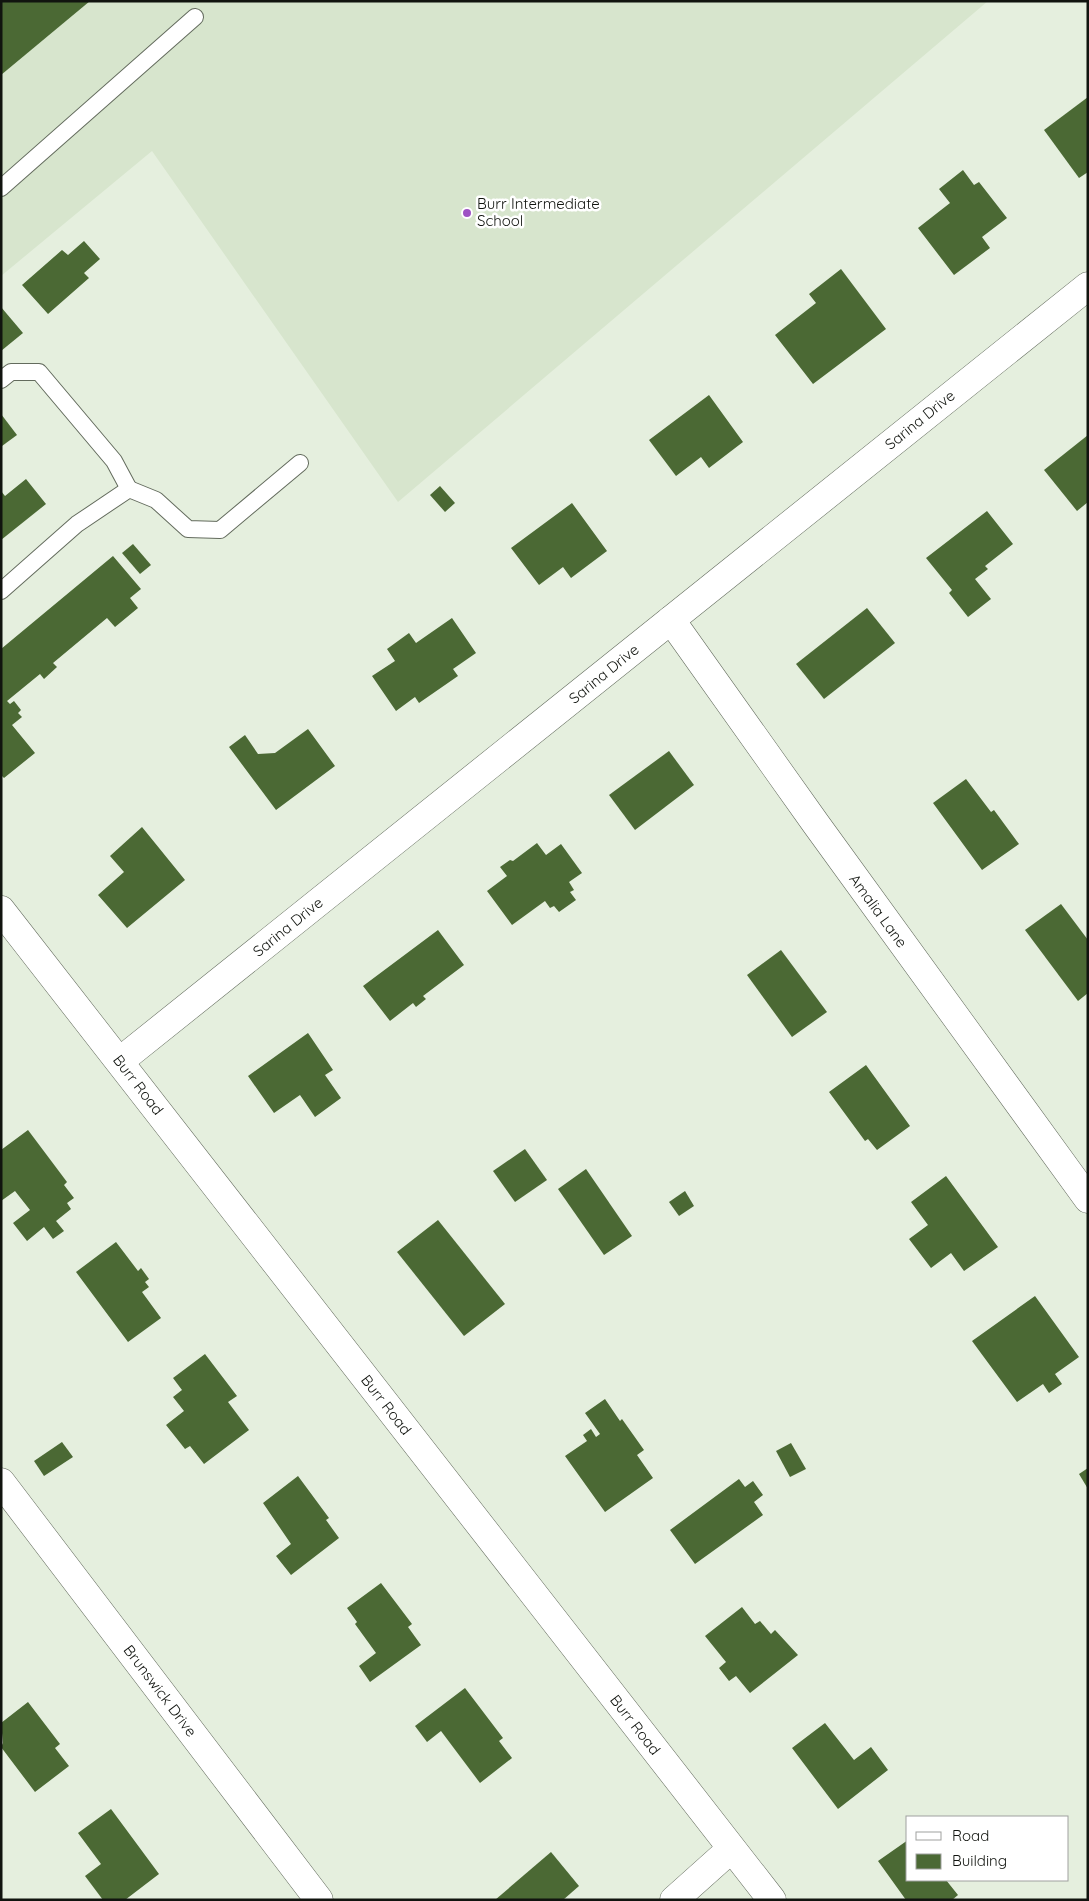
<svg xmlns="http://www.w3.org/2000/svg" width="1089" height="1901" font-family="Quicksand,sans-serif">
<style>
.built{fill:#d7e5cd}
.building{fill:#4b6934}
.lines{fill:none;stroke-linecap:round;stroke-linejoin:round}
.service-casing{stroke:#636b5d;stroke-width:18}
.minor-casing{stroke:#636b5d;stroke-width:29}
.tertiary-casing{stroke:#636b5d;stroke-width:29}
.service{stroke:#fff;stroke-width:16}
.minor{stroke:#fff;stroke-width:28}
.tertiary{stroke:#fff;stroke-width:28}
.poi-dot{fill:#9e52c4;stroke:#fff;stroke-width:2}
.labels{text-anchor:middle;stroke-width:5;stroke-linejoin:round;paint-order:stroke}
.poi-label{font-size:15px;fill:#11140f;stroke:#fff;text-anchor:start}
.street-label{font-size:15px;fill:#11140f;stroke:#fff}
</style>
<rect width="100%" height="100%" fill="#e5efde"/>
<polygon class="built" points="1,1 988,1 398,502 152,151 1,276"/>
<g class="building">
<polygon points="1,1 90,1 1,75"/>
<polygon points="1088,97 1088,172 1079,178 1044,130"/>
<polygon points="963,170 974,185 979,182 1007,218 982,237 990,248 954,275 918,228 950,203 939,189"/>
<polygon points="84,241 100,259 84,273 89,278 48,314 22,285 62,250 68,255"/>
<polygon points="841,269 886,329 813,384 775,335 816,303 809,294"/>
<polygon points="1,307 23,333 1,351"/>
<polygon points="709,395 743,442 709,468 701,457 676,476 649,440"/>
<polygon points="1,414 17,435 2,446 1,445"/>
<polygon points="1088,435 1088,502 1077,511 1044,470"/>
<polygon points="26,479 46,504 1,540 1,491 5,496"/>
<polygon points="440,486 455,503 445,512 430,495"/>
<polygon points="572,503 607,551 571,578 563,567 539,585 511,548"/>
<polygon points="987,511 1013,544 985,566 988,569 975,579 991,599 968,617 949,593 952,590 926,558"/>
<polygon points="133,544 151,565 140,574 122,553"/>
<polygon points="113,556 141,589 130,598 138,608 115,627 107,618 53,663 57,667 44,679 40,674 7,701 10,704 14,701 21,710 18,713 22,717 12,725 35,753 4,778 1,775 1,649"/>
<polygon points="867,608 895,643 824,699 796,664"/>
<polygon points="452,618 476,653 453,669 458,676 419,703 415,697 396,711 372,676 395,661 387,649 409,633 416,643"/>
<polygon points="308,729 335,766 276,810 229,747 245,735 258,754 275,753"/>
<polygon points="669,751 694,785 635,830 609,795"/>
<polygon points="966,779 991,812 994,810 1019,844 982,870 933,803"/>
<polygon points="142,827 185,880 127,928 98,895 124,872 110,856"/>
<polygon points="537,843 546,855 561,844 582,873 569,882 574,890 570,892 576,900 559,912 554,906 550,908 545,901 512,925 487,891 507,876 500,867 510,860 513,861"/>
<polygon points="1061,904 1088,940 1088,993 1078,1001 1025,930"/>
<polygon points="438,930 464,965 423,996 426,999 416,1007 413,1003 390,1021 363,986"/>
<polygon points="781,950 827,1012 792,1037 747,975"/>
<polygon points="308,1033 333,1070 325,1075 341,1098 315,1117 300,1095 274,1113 248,1076"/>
<polygon points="866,1065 910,1126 877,1150 868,1139 865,1141 829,1092"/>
<polygon points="28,1130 67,1182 64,1185 74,1198 67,1203 71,1209 56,1221 64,1231 53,1239 44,1227 27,1241 13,1223 30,1210 15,1191 1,1201 1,1150"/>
<polygon points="525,1149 547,1180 515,1202 493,1171"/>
<polygon points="586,1169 632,1236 604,1255 558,1189"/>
<polygon points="946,1176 998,1247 964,1271 951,1253 931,1268 909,1239 928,1225 911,1202"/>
<polygon points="685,1191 694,1206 679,1216 669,1202"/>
<polygon points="438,1220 505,1304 464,1336 397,1252"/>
<polygon points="116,1242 138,1271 141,1268 149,1279 145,1282 149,1287 142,1292 161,1318 128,1342 76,1272"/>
<polygon points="1035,1296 1079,1357 1055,1374 1062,1384 1049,1393 1043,1384 1017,1402 972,1341"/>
<polygon points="205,1354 237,1396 228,1402 249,1430 204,1464 190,1446 185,1449 166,1425 184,1411 173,1397 182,1390 173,1378"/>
<polygon points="605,1399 620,1421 622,1419 644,1450 637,1455 653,1478 605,1512 565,1456 587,1441 583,1435 591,1429 596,1437 600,1434 585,1413"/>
<polygon points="62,1442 73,1457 44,1476 34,1461"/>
<polygon points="791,1443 806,1469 790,1477 776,1451"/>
<polygon points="1088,1468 1088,1489 1079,1474"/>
<polygon points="298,1476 329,1518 326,1520 339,1538 291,1575 276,1556 291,1544 263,1503"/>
<polygon points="739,1479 745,1487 753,1481 763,1495 754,1502 763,1515 695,1564 670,1530"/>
<polygon points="381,1583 412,1624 408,1627 421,1645 370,1682 359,1666 376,1653 355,1624 357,1622 347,1608"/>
<polygon points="742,1607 755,1624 760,1621 771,1634 775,1630 798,1655 750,1693 736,1676 729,1681 719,1668 726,1662 705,1636"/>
<polygon points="465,1688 503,1738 499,1741 512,1758 480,1783 441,1731 427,1742 415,1726"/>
<polygon points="28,1702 60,1744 55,1748 69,1766 35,1792 1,1747 3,1743 1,1723"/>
<polygon points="825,1723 854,1760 871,1747 888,1770 838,1809 792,1748"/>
<polygon points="111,1809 159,1874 125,1900 103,1900 85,1876 101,1864 78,1833"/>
<polygon points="908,1840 908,1880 946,1880 958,1895 952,1900 906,1900 878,1861"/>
<polygon points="551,1852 579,1886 563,1900 495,1900"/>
</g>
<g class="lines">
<g class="service-casing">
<g id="service">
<polyline points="1,188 195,17"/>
<polyline points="1,380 11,372 39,372 114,461 129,489"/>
<polyline points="1,591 77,524 129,489 156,500 188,529 220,530 300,463"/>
</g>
</g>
<g class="minor-casing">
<g id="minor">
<polyline points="671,620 816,824 1088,1199"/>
<polyline points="120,1061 1088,286"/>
<polyline points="1,1482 319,1900"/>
<polyline points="674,1900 731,1849"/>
</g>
</g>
<g class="tertiary-casing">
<polyline id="tertiary" points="1,910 772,1900"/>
</g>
<use href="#service" class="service"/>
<use href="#minor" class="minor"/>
<use href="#tertiary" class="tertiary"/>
</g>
<circle class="poi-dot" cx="467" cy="213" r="5"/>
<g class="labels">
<g class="poi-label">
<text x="477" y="209">Burr Intermediate<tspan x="477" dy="17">School</tspan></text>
</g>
<g class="street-label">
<text transform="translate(920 420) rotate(-39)" y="5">Sarina Drive</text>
<text transform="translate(604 674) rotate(-39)" y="5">Sarina Drive</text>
<text transform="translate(878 911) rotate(54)" y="5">Amalia Lane</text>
<text transform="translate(288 927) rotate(-39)" y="5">Sarina Drive</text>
<text transform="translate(138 1085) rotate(52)" y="5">Burr Road</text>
<text transform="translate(386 1405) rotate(52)" y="5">Burr Road</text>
<text transform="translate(160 1691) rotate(53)" y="5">Brunswick Drive</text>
<text transform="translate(635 1725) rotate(52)" y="5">Burr Road</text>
</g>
</g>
<rect width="1089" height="1901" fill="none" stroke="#11140f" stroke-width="5"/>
<rect x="906" y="1816" width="162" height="65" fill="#ffffff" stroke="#a0a19f"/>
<rect x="916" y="1832" width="25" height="8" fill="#ffffff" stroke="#a0a19f"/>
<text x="952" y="1841" font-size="15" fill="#11140f">Road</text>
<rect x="916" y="1854" width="25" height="15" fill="#4b6934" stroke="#a0a19f"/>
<text x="952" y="1866" font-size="15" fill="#11140f">Building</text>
</svg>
